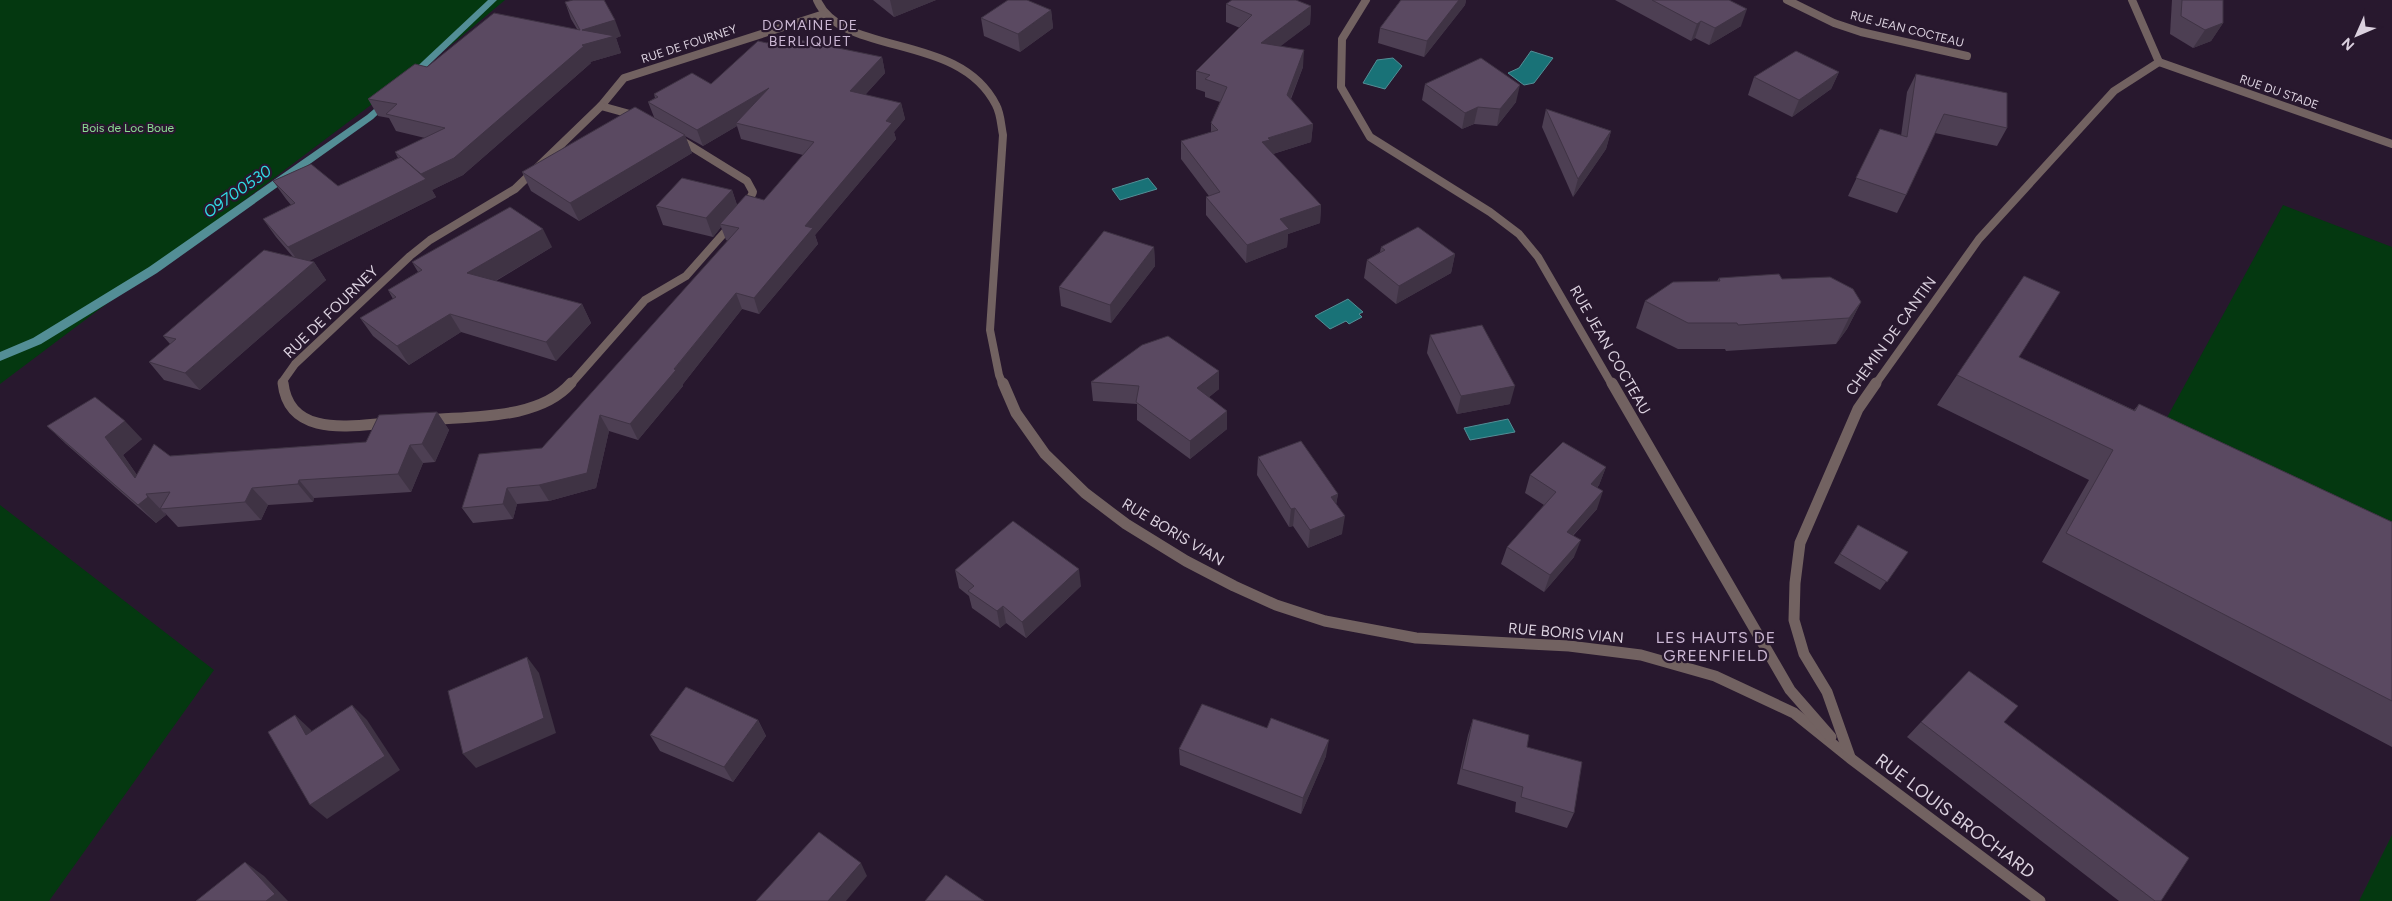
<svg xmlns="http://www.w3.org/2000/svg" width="2392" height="901" font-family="Figtree,sans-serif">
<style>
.green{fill:#043810}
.water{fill:#197277;stroke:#538e96}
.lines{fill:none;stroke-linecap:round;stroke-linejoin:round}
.stream{fill:#538e96;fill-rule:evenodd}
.street-far1{stroke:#726261;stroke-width:8}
.street{stroke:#726261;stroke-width:11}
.wall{fill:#4d3f53}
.shaded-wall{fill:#3f3344}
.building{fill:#5a4961;stroke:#3f3344}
.labels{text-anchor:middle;stroke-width:4.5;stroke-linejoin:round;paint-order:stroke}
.far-street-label{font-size:12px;fill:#dbd1df;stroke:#28182e}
.far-park-label{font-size:12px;fill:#8bdc93;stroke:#28182e}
.far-neighbourhood-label{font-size:14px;letter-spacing:1px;fill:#cbb7d4;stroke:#28182e}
.street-label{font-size:15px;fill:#dbd1df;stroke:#28182e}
.water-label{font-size:16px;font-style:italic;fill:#31d9e2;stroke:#28182e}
.neighbourhood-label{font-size:16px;letter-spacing:1px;fill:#cbb7d4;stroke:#28182e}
.near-street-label{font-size:18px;fill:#dbd1df;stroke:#28182e}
</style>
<rect width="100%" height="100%" fill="#28182e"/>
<g class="green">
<polygon points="0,0 505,0 456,41 0,384"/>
<polygon points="2283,205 2392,247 2392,530 2164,423"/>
<polygon points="0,505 214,670 49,901 0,901"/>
<polygon points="2392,835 2392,901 2359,901"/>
</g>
<g class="water">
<polygon points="1531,51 1553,58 1534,83 1524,85 1508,73 1519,68"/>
<polygon points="1393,58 1402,66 1385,89 1363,83 1377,60"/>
<polygon points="1148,178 1157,189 1120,200 1112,189"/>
<polygon points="1348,299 1363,312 1359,314 1362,317 1349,324 1346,321 1330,329 1315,316"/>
<polygon points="1508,419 1515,432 1470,440 1464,428"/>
</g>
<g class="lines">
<g class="stream">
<polygon points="488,0 497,0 413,80 407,80 407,76"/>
<polygon points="387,98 392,101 373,119 157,273 41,344 0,361 0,352 33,338 149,267 367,115"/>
</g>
<g class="street-far1">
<path d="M 817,0 C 843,58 959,31 996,105 C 1001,114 1001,126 1003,135 L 990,330 L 999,375 L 1003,385"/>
<polyline points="1366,0 1342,39 1341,87 1370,137 1490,212 1519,234 1538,257 1612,385"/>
<polyline points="1787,0 1834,23 1861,32 1967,56"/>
<polyline points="2132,0 2159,62"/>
<polyline points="2159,62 2392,144"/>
<polyline points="637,116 601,106 624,78 824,14"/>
<polyline points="676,137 747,181 753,192 746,207"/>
<polyline points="283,385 283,381 295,364 410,256 430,240 515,189 601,106"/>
<polyline points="570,385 645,300 686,276 732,224"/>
<polyline points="1875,385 1979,239 2114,91 2159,62"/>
</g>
<g class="street">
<path d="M 283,383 C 289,437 349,426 388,423"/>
<polyline points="1003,383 1016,413 1045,454 1085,493 1126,524 1186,561 1234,586 1276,605 1325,621 1416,638 1569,646 1641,655 1715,676 1794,713 1850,758 2040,901"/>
<polyline points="1612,383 1790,690 1831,737"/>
<path d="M 427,420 C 472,416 539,420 571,383"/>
<polyline points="1850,757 1827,692 1804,654 1794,620 1795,583 1800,543 1858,409 1876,383"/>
</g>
</g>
<g class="wall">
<polygon points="873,0 936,0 894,17"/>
<polygon points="1401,0 1466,0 1465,5 1424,57 1378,43 1380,28"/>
<polygon points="1615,0 1729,0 1741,26 1709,45 1695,38 1691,41"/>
<polygon points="2172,0 2223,0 2223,23 2211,41 2193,48 2170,34"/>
<polygon points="565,2 621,36 616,38 621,53 590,62 591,63 463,175 432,190 436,197 309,261 314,262 326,280 200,390 164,380 149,362 170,344 163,336 293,257 276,237 263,219 291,205 286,199 273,181 338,186 398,158 395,152 425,138 396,131 389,118 378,116 368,99 427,67 577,29 571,19"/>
<polygon points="1226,4 1311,6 1310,24 1280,46 1303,67 1291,99 1313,124 1311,142 1273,154 1321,205 1320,223 1288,234 1287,247 1246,263 1206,215 1206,197 1209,196 1181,159 1181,141 1211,132 1211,123 1220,102 1205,97 1205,92 1196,89 1196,71 1240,28 1226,22"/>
<polygon points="1051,10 1053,28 1020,52 984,36 981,18"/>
<polygon points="767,43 882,57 885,73 865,95 901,103 905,119 894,132 896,139 815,235 818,244 759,314 742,309 683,384 683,386 638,440 609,431 596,488 549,501 517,504 513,519 473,523 462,508 542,448 728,241 726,240 721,227 713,237 663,225 656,206 732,190 737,205 764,200 803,155 741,139 737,126 703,146 685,136 692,153 579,221 531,191 522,172 654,117 648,102 655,98 654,94 711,84"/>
<polygon points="1839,72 1831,89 1792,117 1748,95 1754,77"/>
<polygon points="1916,74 2007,128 1997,146 1935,133 1906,195 1897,213 1848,196 1880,129 1901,136 1907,92"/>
<polygon points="1425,84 1516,102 1497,126 1474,124 1462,129 1422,100"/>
<polygon points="1546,109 1611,131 1606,149 1573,197 1542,127"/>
<polygon points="552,247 496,281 582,304 591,323 556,361 461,332 409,365 373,336 360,318 393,299 388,290 418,272 412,262"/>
<polygon points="1154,247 1155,266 1111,323 1061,306 1059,287"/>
<polygon points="1381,247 1455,254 1451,273 1396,304 1364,278 1367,260 1380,252"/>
<polygon points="1719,278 1782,279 1861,302 1847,329 1836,344 1726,351 1725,349 1678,349 1636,328 1645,301 1717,281"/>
<polygon points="1430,335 1510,404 1457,414 1427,353"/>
<polygon points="2019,357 2134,410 2139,404 2392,522 2392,747 2042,562 2089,480 1937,405 1957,375"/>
<polygon points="1091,382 1219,389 1209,397 1227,411 1227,429 1190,459 1137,420 1137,404 1093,401"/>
<polygon points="437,412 449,430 435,462 423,463 411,492 314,498 313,502 268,505 261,520 178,527 164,512 166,515 156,523 66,444 47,426 142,439 123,455 137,475 170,456 366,442"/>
<polygon points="1258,457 1338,494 1336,504 1342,534 1308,548 1293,526 1289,527 1257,475"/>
<polygon points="1606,467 1599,485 1597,488 1597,509 1573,536 1574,557 1544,592 1501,564 1507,547 1544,505 1525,493 1530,475"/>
<polygon points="1858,525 1908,552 1880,590 1834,563"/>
<polygon points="955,570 1081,586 1026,638 1006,623 1000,628 972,608 969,596 959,588"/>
<polygon points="1473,719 1527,747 1574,813 1567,828 1515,812 1516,802 1457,784 1468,735"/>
<polygon points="758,720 766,736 733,782 660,751 650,735"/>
<polygon points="1921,722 2004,722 2161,901 2119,901 1907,737"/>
<polygon points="1179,749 1326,756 1301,814 1180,765"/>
</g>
<g class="shaded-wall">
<polygon points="890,0 936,0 894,17"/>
<polygon points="1459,0 1466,0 1465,5 1424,57 1427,41"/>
<polygon points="1311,6 1310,24 1261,61 1261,43"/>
<polygon points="1747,9 1741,26 1709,45 1715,28"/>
<polygon points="1051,10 1053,28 1020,52 1018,34"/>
<polygon points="615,20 621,36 616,38 621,53 590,62 591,63 463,175 432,190 436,197 301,265 288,247 420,175 582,30"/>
<polygon points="1701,21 1695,38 1691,41 1697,24"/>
<polygon points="2223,23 2211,41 2193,48 2205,30"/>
<polygon points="1304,50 1303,67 1285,112 1287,95"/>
<polygon points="882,57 885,73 854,107 850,91"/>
<polygon points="1839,72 1831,89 1792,117 1799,100"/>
<polygon points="1520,85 1516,102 1497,126 1500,109"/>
<polygon points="769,88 736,123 737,126 703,146 697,130"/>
<polygon points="901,103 905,119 894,132 896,139 815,235 818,244 759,314 754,298 805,226 886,121"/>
<polygon points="1478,107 1474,124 1462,129 1465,113"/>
<polygon points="1313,124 1311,142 1269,155 1262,142 1268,138"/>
<polygon points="1611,131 1606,149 1573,197 1578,179"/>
<polygon points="685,135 692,153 579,221 570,203"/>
<polygon points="732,190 738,208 720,224 721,227 713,237 706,218"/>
<polygon points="1321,205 1320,223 1288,234 1287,247 1246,263 1247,245 1280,219"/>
<polygon points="543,229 552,247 478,291 467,273"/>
<polygon points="1154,247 1155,266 1111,323 1110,305"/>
<polygon points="1455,254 1451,273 1396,304 1399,286"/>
<polygon points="314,262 326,280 200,390 185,373"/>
<polygon points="736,293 742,309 683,384 683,386 638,440 630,424"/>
<polygon points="1861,302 1847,329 1836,344 1849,318"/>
<polygon points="582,304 591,323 556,361 546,342"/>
<polygon points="450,314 461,332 409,365 397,346"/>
<polygon points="1219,371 1219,389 1197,407 1197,388"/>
<polygon points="1515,386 1510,404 1457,414 1461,396"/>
<polygon points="1227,411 1227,429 1190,459 1190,441"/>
<polygon points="437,412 449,430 435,462 422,444"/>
<polygon points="600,415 609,431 596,488 549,501 539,485"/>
<polygon points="125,421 142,439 123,455 150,494 135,478 105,437"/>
<polygon points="410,445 423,463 411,492 398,474"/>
<polygon points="1606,467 1599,485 1585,501 1591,484"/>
<polygon points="299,480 314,498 313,502 298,484"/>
<polygon points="252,488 268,505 261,520 245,502"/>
<polygon points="507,488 517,504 513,519 503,504"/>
<polygon points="1603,491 1597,509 1560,549 1567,532"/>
<polygon points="146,494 166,515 156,523 138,505"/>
<polygon points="1338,494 1335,512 1331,497"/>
<polygon points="1295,508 1293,526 1289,527 1291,509"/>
<polygon points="1345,516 1342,534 1308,548 1310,530"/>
<polygon points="1581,540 1574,557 1544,592 1550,575"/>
<polygon points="1079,569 1081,586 1026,638 1022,622"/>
<polygon points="1003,606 1006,623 1000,628 997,611"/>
<polygon points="527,657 539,673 556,733 476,768 463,754"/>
<polygon points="352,705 367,720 400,770 327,819 310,805"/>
<polygon points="295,715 311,730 323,750 306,735"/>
<polygon points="758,720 766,736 733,782 724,767"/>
<polygon points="1329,740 1326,756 1301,814 1303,798"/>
<polygon points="245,862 264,876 288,901 266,901"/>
<polygon points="861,863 867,876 846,901 828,901"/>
</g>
<g class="building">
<polygon points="573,0 604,0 615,20 582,30 615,36 582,45 584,46 454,158 421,174 395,152 445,128 386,114 397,104 368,99 415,64 427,67 494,13 580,30 565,2"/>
<polygon points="1008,0 1027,0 1051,10 1018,34 981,18"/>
<polygon points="1232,0 1296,0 1311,6 1261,43 1304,50 1287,95 1313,124 1268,138 1270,140 1262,142 1321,205 1280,219 1289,229 1247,245 1206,197 1220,192 1181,141 1218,130 1211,123 1227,87 1205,79 1210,75 1196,71 1252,15 1226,4"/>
<polygon points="1401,0 1459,0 1427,41 1380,28"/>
<polygon points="1652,0 1729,0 1747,9 1715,28 1701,21 1697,24"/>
<polygon points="2182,0 2223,0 2223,23 2205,30 2181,16"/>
<polygon points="775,35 882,57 850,91 901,103 886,121 892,123 805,226 813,228 754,298 736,293 674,369 676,370 630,424 600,415 587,473 539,485 507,488 503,504 462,508 479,454 542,448 739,228 720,224 746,195 764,200 814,142 736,123 769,88 697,130 648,102 658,97 654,94 692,73 711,84 758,41 767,43"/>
<polygon points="1796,51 1839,72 1799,100 1754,77"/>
<polygon points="1481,58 1520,85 1500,109 1478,107 1465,113 1425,84"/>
<polygon points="1916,74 2007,93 2007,128 1944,114 1906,195 1856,178 1880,129 1907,137"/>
<polygon points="635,107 685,135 570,203 522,172"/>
<polygon points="1546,109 1611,131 1578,179"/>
<polygon points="401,157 426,179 288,247 263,219 295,203 273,181 311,164 338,186"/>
<polygon points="682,178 732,190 706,218 656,206"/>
<polygon points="510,207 543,229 467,273 582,304 546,342 450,314 397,346 360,318 396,297 388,290 422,270 412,262"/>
<polygon points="1418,227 1455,254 1399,286 1367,260 1385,250 1381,247"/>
<polygon points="1104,231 1154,247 1110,305 1059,287"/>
<polygon points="264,250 314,262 185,373 149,362 176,339 163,336"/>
<polygon points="1779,274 1782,279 1830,277 1853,289 1861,302 1849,318 1738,325 1737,323 1688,323 1645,301 1673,282 1720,281 1719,278"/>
<polygon points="2024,276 2060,292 2019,357 2135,411 2139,404 2392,522 2392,701 2066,533 2113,450 1957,375"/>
<polygon points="1482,325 1515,386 1461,396 1430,335"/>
<polygon points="1168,336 1219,371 1197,388 1227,411 1190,441 1136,402 1139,386 1091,382 1142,345"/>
<polygon points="95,397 125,421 105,437 135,478 154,444 170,456 366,442 379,415 437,412 422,444 410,445 398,474 299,480 298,484 252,488 245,502 160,509 170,492 146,494 148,497 138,505 47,426"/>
<polygon points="1301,441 1338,494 1331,497 1345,516 1310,530 1295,508 1291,509 1258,457"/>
<polygon points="1563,442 1606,467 1591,484 1603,491 1567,532 1581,540 1550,575 1507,547 1556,492 1530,475"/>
<polygon points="1013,521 1079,569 1022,622 1003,606 997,611 968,591 974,586 955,570"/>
<polygon points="1858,525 1908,552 1887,582 1840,554"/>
<polygon points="527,657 544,718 463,754 448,691"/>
<polygon points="1969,671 2018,706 2004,722 2189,858 2161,901 2155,901 1921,722"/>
<polygon points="686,687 758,720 724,767 650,735"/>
<polygon points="1202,704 1267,728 1271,718 1329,740 1303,798 1179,749"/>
<polygon points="352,705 385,756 310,805 268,732 295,715 306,735"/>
<polygon points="1473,719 1529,735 1527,747 1582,762 1574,813 1521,797 1523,787 1462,769"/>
<polygon points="819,832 861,863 828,901 756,901"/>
<polygon points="245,862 275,894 266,901 196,901"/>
<polygon points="946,875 984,901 925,901"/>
</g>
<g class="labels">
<g class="far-street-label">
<text transform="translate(1907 29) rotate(14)" y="4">RUE JEAN COCTEAU</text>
<text transform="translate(689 44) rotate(-18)" y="4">RUE DE FOURNEY</text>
<text transform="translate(2279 92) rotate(19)" y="4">RUE DU STADE</text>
</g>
<g class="far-park-label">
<text x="128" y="132">Bois de Loc Boue</text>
</g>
<g class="far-neighbourhood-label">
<text x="810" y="30">DOMAINE DE<tspan x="810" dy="16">BERLIQUET</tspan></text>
</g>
<g class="street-label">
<text transform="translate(331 312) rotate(-44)" y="5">RUE DE FOURNEY</text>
<text transform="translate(1891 336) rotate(-54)" y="5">CHEMIN DE CANTIN</text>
<text transform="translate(1610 350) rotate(60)" y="5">RUE JEAN COCTEAU</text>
<text transform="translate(1173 532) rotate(31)" y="5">RUE BORIS VIAN</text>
<text transform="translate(1566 633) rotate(5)" y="5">RUE BORIS VIAN</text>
</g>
<g class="water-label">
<text transform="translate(237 191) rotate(-35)" y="6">O9700530</text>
</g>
<g class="neighbourhood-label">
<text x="1716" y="643">LES HAUTS DE<tspan x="1716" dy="18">GREENFIELD</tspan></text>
</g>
<g class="near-street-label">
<text transform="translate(1955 816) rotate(37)" y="6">RUE LOUIS BROCHARD</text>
</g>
</g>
<g transform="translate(2357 35) rotate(225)" stroke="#28182e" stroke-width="4" paint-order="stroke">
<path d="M0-4L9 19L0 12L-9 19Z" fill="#dbd1df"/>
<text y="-8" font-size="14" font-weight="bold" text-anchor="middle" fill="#dbd1df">N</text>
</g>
</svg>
